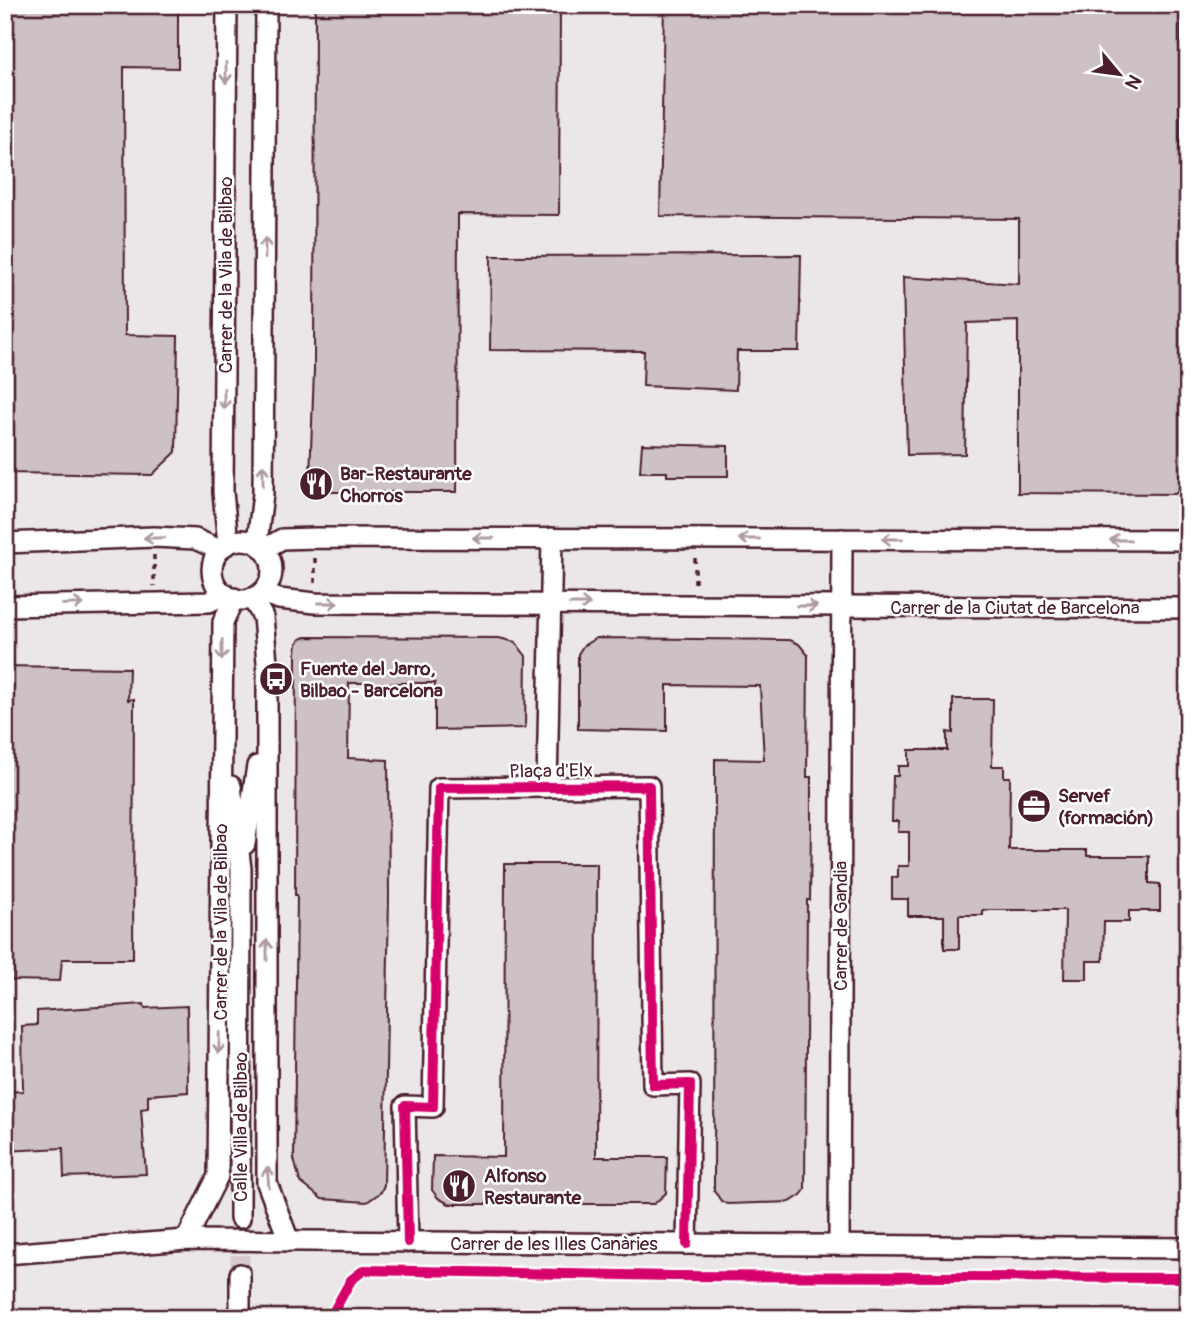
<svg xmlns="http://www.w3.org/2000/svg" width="1193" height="1323" font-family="Pangolin,sans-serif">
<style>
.built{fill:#ebe6e8}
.building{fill:#cdc1c4;stroke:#4a1f2b;stroke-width:2}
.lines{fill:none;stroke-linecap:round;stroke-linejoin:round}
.street-tunnel{stroke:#d5cbce;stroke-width:19;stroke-dasharray:19 10;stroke-linecap:butt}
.street-casing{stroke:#4a1f2b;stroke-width:24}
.path{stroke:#4a1f2b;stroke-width:3.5;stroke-dasharray:5 5;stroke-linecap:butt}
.street{stroke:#fff;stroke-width:19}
.cycleway-casing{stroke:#fff;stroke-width:15}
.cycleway{stroke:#d6006c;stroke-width:10}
.oneway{stroke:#ae9aa0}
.labels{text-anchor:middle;stroke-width:5;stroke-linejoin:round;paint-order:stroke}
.street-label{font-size:19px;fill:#4a1f2b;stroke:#fff}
.poi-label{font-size:19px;font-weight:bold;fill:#4a1f2b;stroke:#fff;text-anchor:start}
</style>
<rect width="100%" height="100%" fill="#f8f6f7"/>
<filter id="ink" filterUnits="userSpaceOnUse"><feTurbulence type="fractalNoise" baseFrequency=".0143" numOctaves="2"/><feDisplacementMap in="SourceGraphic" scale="14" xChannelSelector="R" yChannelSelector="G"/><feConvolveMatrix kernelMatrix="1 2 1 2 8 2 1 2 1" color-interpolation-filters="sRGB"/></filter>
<g filter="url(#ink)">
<rect class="built" x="5" y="5" width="1183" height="1313"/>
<g class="building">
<polygon points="5,5 178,5 178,68 124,67 125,335 178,336 176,452 152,475 5,473"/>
<polygon points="315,5 560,5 559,215 458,214 457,492 317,492 313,487 310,476 314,370"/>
<polygon points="664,5 1181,5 1180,157 1187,157 1185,485 1175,494 1018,493 1018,321 967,323 965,454 907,455 903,277 1019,284 1019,219 660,216"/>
<polygon points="801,255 799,351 737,351 736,390 643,386 644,351 490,350 491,256"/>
<polygon points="642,444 728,446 728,476 667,476 667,472 640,472"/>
<polygon points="306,637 499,638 515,642 526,656 525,728 435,730 435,683 349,683 348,758 388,760 389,896 384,1185 381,1192 367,1202 322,1199 300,1182 294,1159 297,895 295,895 296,652 297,644 300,639"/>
<polygon points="596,638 790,640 799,644 808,655 807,777 811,777 811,826 810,900 807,900 805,1190 801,1195 790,1202 727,1204 721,1201 714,1190 715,759 764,760 760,686 667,685 667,731 578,729 578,654 583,646"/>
<polygon points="5,666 129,668 128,700 134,699 133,959 62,959 60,981 11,980 13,960 5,961"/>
<polygon points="953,699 993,699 992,766 1004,766 1004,777 1010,777 1009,850 1087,850 1087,856 1149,856 1149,883 1160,884 1160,911 1129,911 1129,922 1104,922 1103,961 1087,961 1087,979 1064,979 1065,910 983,910 983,915 959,915 959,949 944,949 944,916 908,916 908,899 892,899 892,877 898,877 898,866 909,866 909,832 898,832 899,821 892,821 893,776 898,776 898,766 909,766 909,750 947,750 947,732 953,733"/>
<polygon points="505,864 597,864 596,1157 667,1157 666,1193 654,1204 449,1204 438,1198 432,1190 433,1156 504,1157"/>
<polygon points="144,1004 145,1008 187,1006 188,1092 148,1095 148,1108 141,1109 146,1174 64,1177 63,1148 5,1151 5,1092 23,1091 22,1026 37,1025 37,1011"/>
</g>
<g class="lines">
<polyline class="street-tunnel" points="240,1274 240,1218"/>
<g class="street-casing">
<g id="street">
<polyline points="227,5 223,492 228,544"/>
<circle cx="242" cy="570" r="30"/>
<polyline points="5,543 154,537 195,539 220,550"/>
<polyline points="257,543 263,494 266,5"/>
<polyline points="264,549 282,539 315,538 1188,540"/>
<polyline points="261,593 279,599 315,603 1188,608"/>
<polyline points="252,598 263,617 267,662 267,1183 289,1241"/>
<polyline points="5,606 209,602 225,594"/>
<polyline points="231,786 241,869 240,1218"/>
<polyline points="547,787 552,538"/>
<polyline points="245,844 257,766"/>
<polyline points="186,1240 218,1176 223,622 234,598"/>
<polyline points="408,1242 405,1106 433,1107 439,788 649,786 653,1085 690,1084 687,1244"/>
<polyline points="839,1245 842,539"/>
<polyline points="5,1254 186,1240 1188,1248"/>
<polyline points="240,1318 240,1274"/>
</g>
</g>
<g class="path">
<polyline points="154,555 154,586"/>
<polyline points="695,558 695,586"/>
<polyline points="315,583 315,556"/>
</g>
<use href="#street" class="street"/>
<g class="cycleway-casing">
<g id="cycleway">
<polyline points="408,1242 405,1106 433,1107 439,788 649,786 653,1085 690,1084 687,1244"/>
<polyline points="330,1318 351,1280 364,1270 674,1276 1188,1278"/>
</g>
</g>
<use href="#cycleway" class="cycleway"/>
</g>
<defs><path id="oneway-shaft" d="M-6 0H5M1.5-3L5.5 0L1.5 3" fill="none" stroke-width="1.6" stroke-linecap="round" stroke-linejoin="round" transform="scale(1.75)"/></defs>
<g class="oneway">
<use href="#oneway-shaft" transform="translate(226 73) rotate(90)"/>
<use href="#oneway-shaft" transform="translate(265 248) rotate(-90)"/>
<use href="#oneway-shaft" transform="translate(224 399) rotate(90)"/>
<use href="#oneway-shaft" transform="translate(263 475) rotate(-90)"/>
<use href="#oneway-shaft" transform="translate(154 538) rotate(-180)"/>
<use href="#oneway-shaft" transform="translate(483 538) rotate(-180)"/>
<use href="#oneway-shaft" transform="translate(749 539) rotate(-180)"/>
<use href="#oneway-shaft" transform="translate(892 539) rotate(-180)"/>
<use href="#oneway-shaft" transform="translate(1120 540) rotate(-180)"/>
<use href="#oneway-shaft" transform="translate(328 603)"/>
<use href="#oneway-shaft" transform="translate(73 604) rotate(-2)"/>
<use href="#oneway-shaft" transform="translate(580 604)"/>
<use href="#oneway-shaft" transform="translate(807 606)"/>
<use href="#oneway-shaft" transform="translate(222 650) rotate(91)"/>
<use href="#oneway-shaft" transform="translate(267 950) rotate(-90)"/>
<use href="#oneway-shaft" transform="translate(219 1043) rotate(91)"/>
<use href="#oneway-shaft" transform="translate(268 1177) rotate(-95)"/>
</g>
</g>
<defs>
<g id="restaurant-disc" transform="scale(1.75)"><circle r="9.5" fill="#4a1f2b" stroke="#fff"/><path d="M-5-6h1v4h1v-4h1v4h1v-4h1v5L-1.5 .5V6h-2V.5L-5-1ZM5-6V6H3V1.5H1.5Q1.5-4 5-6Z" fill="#fff"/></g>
<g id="bus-disc" transform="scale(1.75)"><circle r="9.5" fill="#4a1f2b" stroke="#fff"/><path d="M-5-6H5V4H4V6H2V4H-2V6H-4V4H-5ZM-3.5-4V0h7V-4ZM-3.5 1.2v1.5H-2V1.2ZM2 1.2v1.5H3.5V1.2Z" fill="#fff"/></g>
<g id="office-disc" transform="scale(1.75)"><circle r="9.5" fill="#4a1f2b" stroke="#fff"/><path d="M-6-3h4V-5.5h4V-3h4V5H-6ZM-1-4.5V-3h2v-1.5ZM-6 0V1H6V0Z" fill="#fff"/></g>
</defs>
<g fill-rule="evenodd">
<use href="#restaurant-disc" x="316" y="484"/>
<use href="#bus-disc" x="276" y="679"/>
<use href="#office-disc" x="1034" y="806"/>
<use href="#restaurant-disc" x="459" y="1186"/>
</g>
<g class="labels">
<g class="street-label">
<text transform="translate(225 275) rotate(-90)" y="7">Carrer de la Vila de Bilbao</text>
<text x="1015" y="614">Carrer de la Ciutat de Barcelona</text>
<text transform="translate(551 770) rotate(-1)" y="7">Plaça d'Elx</text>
<text transform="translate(220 922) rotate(-90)" y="7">Carrer de la Vila de Bilbao</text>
<text transform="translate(840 926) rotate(-90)" y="7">Carrer de Gandia</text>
<text transform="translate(240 1127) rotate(-90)" y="7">Calle Villa de Bilbao</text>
<text x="554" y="1250">Carrer de les Illes Canàries</text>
</g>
<g class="poi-label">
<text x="340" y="480">Bar-Restaurante<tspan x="340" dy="22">Chorros</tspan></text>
<text x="300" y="675">Fuente del Jarro,<tspan x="300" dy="22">Bilbao - Barcelona</tspan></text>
<text x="1058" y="802">Servef<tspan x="1058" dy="22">(formación)</tspan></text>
<text x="484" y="1182">Alfonso<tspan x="484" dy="22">Restaurante</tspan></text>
</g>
</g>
<rect width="1193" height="1323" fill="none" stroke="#fff" stroke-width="28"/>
<rect x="14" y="14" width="1165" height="1295" fill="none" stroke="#4a1f2b" stroke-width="2.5" filter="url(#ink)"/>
<g transform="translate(1119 74) rotate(119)" stroke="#ffffff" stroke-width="5" paint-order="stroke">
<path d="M0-5L12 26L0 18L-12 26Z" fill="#4a1f2b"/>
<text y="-10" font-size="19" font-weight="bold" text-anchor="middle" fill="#4a1f2b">N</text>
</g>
</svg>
